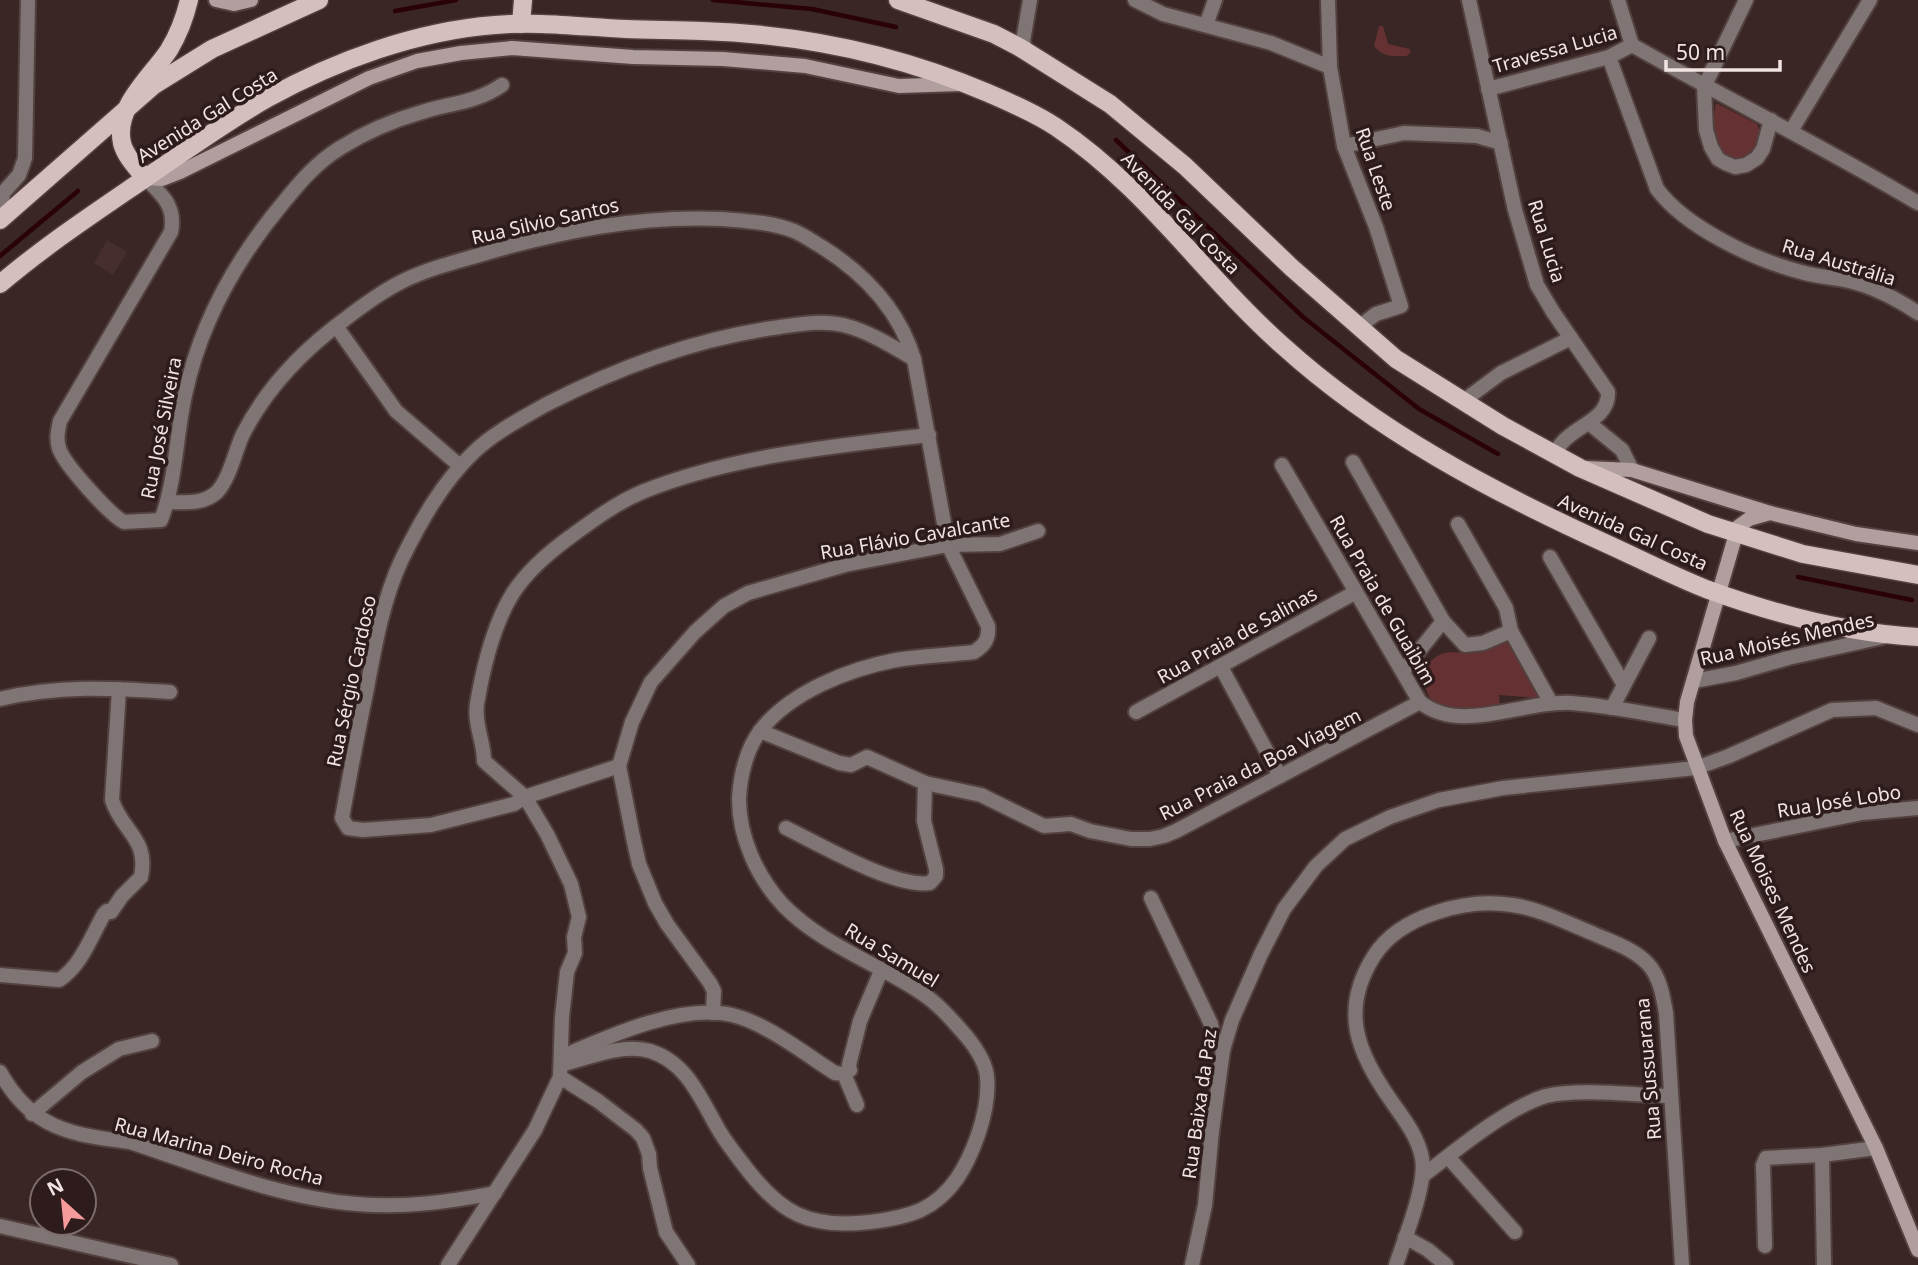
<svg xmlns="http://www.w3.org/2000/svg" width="1918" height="1265" font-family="'Noto Sans',sans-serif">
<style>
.built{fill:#472e2e}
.green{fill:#663132}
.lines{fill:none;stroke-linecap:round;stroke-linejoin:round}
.stream{stroke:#2a0206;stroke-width:4.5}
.street-casing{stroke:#534140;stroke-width:18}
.secondary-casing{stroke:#534140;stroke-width:18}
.primary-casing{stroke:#534140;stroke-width:21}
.street{stroke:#807575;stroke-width:14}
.secondary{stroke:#b09f9e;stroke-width:14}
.primary{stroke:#d5bfbe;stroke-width:18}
.labels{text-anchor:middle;stroke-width:7;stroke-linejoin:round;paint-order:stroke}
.street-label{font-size:19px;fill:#f1e4e3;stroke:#2e1c1c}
</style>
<rect width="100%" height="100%" fill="#392625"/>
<polygon class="built" points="107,240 127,252 113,275 94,263"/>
<g class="green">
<path d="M 1379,26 L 1383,26 L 1388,44 L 1410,49 L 1410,53 L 1407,56 C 1393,56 1384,58 1374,46 Z"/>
<path d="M 1716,103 L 1757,124 C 1765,143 1757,149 1744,161 C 1712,159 1711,128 1716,103 Z"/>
<path d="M 1508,640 L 1511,643 L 1539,698 L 1499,695 L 1500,708 C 1474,712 1426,718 1425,681 C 1424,675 1426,665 1431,661 C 1444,647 1461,655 1477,652 C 1488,650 1497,642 1508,640 Z"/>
</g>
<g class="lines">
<g class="stream">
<polyline points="713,0 812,9 896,27"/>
<polyline points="395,11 456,0"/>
<polyline points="1116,140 1303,317 1419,409 1498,454"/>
<polyline points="0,256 78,191"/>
<polyline points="1798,577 1912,600"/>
</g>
<g class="street-casing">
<g id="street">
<polyline points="1135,0 1163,14 1271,43 1330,67"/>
<polyline points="1328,0 1330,67 1344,146 1376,227 1401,306 1376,314 1360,326"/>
<path d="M 1469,0 L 1515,210 L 1537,285 L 1553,312 L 1608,392 C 1609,416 1584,423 1568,437 C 1562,441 1558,449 1553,454"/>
<polyline points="1618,0 1632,45"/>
<polyline points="1746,0 1704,87 1706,130 1711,147 1718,159 1725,163 1735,167 1746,165 1757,158 1763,149 1771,120"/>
<polyline points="1206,25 1215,0"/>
<path d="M 1632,45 C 1727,99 1824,147 1918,203"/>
<polyline points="1026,52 1023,41 1030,0"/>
<path d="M 1609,57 L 1657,189 C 1686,228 1755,260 1801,272 C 1817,277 1833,277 1849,281 C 1874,287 1897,299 1918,313"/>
<polyline points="1488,89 1609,57 1632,45"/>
<polyline points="1791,131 1870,0"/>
<polyline points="1344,146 1404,133 1477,136 1501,143"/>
<path d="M 145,178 C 163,195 176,207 171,232 L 60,421 C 58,430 56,439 59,448 C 63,463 110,515 124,522 L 161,520 C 176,481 176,435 185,395 C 200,324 237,258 283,203 C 300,182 316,163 340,148 C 364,133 394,120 422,112 C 450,103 476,103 502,85"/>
<polyline points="1,219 3,193 19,175 25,158 28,0"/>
<polyline points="336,326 396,411 460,466"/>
<polyline points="1462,402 1501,373 1571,338"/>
<polyline points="1589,423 1622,450 1632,470"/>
<polyline points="1353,462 1443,621"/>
<path d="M 1282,465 L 1420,702 C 1461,735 1523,700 1572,703 C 1610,706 1647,714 1685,720"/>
<path d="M 167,502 C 184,502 203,505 217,492 C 230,478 235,451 243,434 C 267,387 302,351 344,320 C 362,306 381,292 401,282 C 425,270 451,263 476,256 C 556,232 638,215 722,219 C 746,221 771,222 794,231 C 804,235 813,242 822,247 C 865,274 899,310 914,359 L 948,545 L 988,626 C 989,639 985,645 974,652 C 948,655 922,656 896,660 C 849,669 790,692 760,731 C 746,750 740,777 739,799 C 739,837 757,877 783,905 C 822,945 875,962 920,992 C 938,1003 953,1021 967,1037 C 975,1047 986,1063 987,1077 C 989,1096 984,1117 978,1135 C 967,1166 952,1195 921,1210 C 905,1217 887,1220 870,1222 C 809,1229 780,1214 743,1164 C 734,1152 724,1140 717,1127 C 700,1097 686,1062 650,1051 C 622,1043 588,1058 561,1065"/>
<polyline points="1458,524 1506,608 1511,631 1551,703"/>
<polyline points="1550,557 1624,685"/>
<polyline points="1221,667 1280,776"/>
<polyline points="1403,671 1443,621 1465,645 1483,643 1511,631"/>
<polyline points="1694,681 1736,673 1788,658 1883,637"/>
<path d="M 0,699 C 57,685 113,688 170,692"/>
<polyline points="1612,708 1649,638"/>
<polyline points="1136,712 1356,592"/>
<polyline points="760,731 839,763 851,765 867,757 925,783 981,795 1044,826 1071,824 1090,831 1131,839 1150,839 1164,836 1176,831 1420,702"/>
<path d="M 619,766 L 525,797 L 514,804 L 431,825 L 363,830 L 348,828 L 342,818 C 350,774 358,731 367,688 C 375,645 383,600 401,561 C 420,522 443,481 475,451 C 495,432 521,419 545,405 C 619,367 697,338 780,327 C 800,324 823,320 843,325 C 868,331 892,346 914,359"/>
<path d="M 786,828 C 819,844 894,888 930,883 L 936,876 L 936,869 L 924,821 L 925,783"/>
<polyline points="1725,841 1862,813 1918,808"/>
<polyline points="1151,898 1211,1024 1214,1040 1223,1050"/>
<path d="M 0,975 L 59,980 C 81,966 91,937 104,914 L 107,911 L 111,912 L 122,896 L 141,877 C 149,838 122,832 112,800 L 119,689"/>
<polyline points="713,1013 714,991 710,983 667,924 655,903 639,864 633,837 619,766 632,722 651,682 695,632 724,606 748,593 845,565 948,545 1000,544 1038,531"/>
<path d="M 561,1057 C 607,1037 681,1003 732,1015 C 766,1023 805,1054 835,1073 L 844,1074 L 857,1105"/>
<path d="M 0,1072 C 31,1128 70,1135 130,1142 C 203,1166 279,1198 357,1204 C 404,1208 449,1202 495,1193"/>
<polyline points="844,1074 850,1070 849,1065 860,1021 881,971"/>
<polyline points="560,1077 598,1101 636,1130 643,1138 649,1154 650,1168 666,1232 688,1265"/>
<polyline points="32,1114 82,1072 119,1049 152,1041"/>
<polyline points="1822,1155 1824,1265"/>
<polyline points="1448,1157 1515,1232"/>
<path d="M 1424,1175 C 1456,1150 1508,1107 1546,1096 C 1578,1088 1636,1095 1671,1096"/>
<polyline points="0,1226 171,1265"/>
<polyline points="1405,1237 1428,1250 1446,1265"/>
<polyline points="1765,1246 1763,1165 1766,1158 1822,1155 1876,1148"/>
<path d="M 448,1265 L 535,1130 L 560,1077 L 562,1017 L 567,972 L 575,953 L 574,937 L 579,917 L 571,884 L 547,834 L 525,797 L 484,761 C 484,741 474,725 477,704 C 483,668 493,625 513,593 C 528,570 548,553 570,537 C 592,521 616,503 642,492 C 732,456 834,446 929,435"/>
<polyline points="1192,1265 1205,1205 1212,1131 1223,1050 1232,1020 1261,954 1284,909 1316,866 1345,839 1390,817 1439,800 1503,788 1696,768 1729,756 1832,710 1876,708 1918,725"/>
<path d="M 1396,1265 C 1405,1237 1427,1185 1422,1158 C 1418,1137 1404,1119 1392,1102 C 1358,1054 1339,1011 1374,956 C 1400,915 1467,898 1512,905 C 1540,909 1567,923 1592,933 C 1611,942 1633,948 1648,964 C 1660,977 1663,996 1666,1013 L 1682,1265"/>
</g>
</g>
<g class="secondary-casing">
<g id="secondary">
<polyline points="216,0 234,4 251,0"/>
<polyline points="145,178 162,179 180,172 369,78 417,61 461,53 512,48 633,57 723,59 805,66 899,86 961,84"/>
<polyline points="1586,468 1632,470 1770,513 1856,534 1918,543"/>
<polyline points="1770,513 1749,519 1738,527 1687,702 1685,720 1686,736 1725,841 1876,1148 1918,1250"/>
</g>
</g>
<g class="primary-casing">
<g id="primary">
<polyline points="898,0 994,34 1019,47 1110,104 1185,166 1292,268 1396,359 1503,426 1580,468 1708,524 1803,554 1918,575"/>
<polyline points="521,24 523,0"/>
<path d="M 145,178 C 137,168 125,156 122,143 C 114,107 151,77 169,50 C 178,35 185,17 189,0"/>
<polyline points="0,220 154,85 212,49 319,0"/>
<path d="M 0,284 C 47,244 99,210 150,175 C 189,149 227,121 268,98 C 337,60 417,31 495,25 C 539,21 582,27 626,29 C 651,30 677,30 702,31 C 801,34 897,54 988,93 C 1011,103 1035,113 1056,127 C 1147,188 1203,275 1283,346 C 1378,432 1491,491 1607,544 C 1640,559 1673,576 1706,589 C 1774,614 1846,633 1918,637"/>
</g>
</g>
<use href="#street" class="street"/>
<use href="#secondary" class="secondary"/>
<use href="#primary" class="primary"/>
</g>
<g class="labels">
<g class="street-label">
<text transform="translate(1555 49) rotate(-16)" y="7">Travessa Lucia</text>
<text transform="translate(207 115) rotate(-32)" y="7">Avenida Gal Costa</text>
<text transform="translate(1376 169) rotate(71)" y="7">Rua Leste</text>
<text transform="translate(1181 213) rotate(46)" y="7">Avenida Gal Costa</text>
<text transform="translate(545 221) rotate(-13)" y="7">Rua Silvio Santos</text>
<text transform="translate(1547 241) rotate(73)" y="7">Rua Lucia</text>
<text transform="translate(1839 262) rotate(17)" y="7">Rua Austrália</text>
<text transform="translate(161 428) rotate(-79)" y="7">Rua José Silveira</text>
<text transform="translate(1633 532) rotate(24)" y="7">Avenida Gal Costa</text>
<text transform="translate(915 536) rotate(-10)" y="7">Rua Flávio Cavalcante</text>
<text transform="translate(1383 600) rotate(60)" y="7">Rua Praia de Guaibim</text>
<text transform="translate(1237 635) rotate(-29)" y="7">Rua Praia de Salinas</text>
<text transform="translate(1787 639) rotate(-13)" y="7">Rua Moisés Mendes</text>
<text transform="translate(351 681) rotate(-78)" y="7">Rua Sérgio Cardoso</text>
<text transform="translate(1260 764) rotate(-27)" y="7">Rua Praia da Boa Viagem</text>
<text transform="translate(1839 801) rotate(-9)" y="7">Rua José Lobo</text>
<text transform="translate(1773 891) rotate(65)" y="7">Rua Moises Mendes</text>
<text transform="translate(892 955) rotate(31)" y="7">Rua Samuel</text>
<text transform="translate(1648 1069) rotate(-95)" y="7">Rua Sussuarana</text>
<text transform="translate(1199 1104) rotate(-82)" y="7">Rua Baixa da Paz</text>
<text transform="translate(219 1151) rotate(15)" y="7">Rua Marina Deiro Rocha</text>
</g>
</g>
<g transform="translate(63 1202) rotate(333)"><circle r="33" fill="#2e1c1c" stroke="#7c6c6c" stroke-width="2"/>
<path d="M0-5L12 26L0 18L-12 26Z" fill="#f59b9b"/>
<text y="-10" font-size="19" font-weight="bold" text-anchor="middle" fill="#f1e4e3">N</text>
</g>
<path d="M1666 60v10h114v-10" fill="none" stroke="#f1e4e3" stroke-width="3.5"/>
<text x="1676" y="60" font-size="21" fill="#f1e4e3" stroke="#2e1c1c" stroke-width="5" paint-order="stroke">50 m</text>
</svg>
